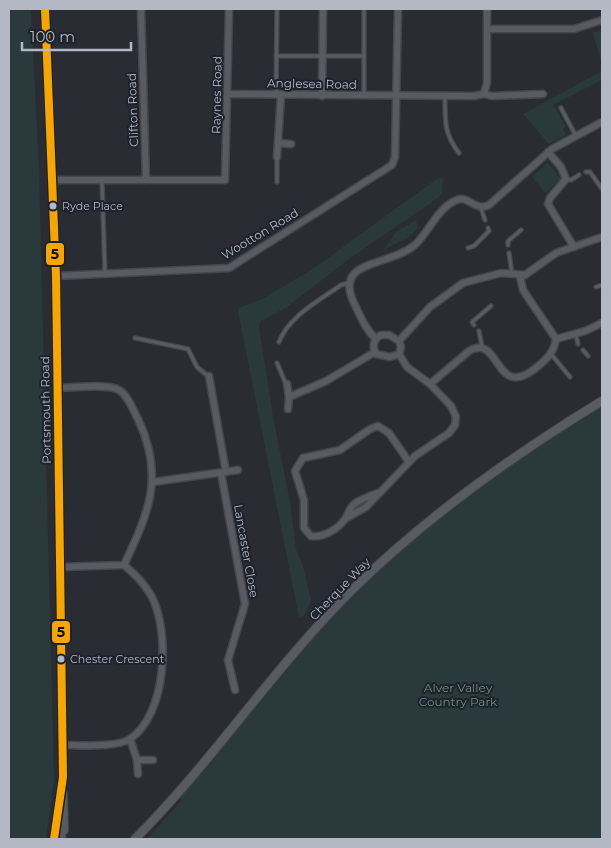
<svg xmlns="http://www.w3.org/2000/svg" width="611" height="848" font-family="Montserrat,sans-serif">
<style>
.green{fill:#2a393c}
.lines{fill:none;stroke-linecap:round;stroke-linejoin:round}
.service-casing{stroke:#45474d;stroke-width:5.5}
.minor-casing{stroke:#45474d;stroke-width:9}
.tertiary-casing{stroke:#45474d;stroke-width:10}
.secondary-casing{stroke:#45474d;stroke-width:11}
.service{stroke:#585b62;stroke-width:3}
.minor{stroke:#585b62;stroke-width:6}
.tertiary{stroke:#585b62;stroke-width:8}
.secondary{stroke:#575a60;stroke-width:9}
.bus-1-casing{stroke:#1d222d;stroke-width:11}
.bus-1{stroke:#f7a600;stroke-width:8}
.bus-dot{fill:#b3b8c4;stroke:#1d222d;stroke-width:2}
.labels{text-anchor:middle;stroke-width:4;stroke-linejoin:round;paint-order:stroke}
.bus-label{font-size:11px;fill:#b3b8c4;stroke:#1d222d;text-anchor:start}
.street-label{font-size:12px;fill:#b3b8c4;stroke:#1d222d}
.park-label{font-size:12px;fill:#6c9279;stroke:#1d222d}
.line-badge{stroke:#1d222d;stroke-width:2}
.pale-badge-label{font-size:14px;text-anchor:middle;font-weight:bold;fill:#111}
</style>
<rect width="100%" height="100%" fill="#292c33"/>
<g class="green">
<polygon points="9,9 31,9 39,170 54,780 46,839 9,839"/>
<polygon points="602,29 602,65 593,33"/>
<polygon points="602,71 602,80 553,105 566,127 563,129 566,135 549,144 523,114"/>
<polygon points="548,163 561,179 545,193 532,177"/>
<polygon points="438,178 443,179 442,193 438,198 349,259 287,307 261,321 259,326 273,417 290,501 296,549 304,569 311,601 304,616 299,617 238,311 239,308 262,299 314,268"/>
<polygon points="416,220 418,228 409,237 384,250 395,233"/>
<polygon points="602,403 602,839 147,839 182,800 180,798 291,657 437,514 548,434"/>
</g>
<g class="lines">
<g class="service-casing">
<g id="service">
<polyline points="276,56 363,56"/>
<polyline points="276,94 277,9"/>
<polyline points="364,96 364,9"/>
<path d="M 445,97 C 445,121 444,134 459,153"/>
<polyline points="561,108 576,136"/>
<polyline points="586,172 590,172 602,189"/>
<polyline points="566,179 571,180 579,175"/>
<polyline points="102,181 105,274"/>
<polyline points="277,182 277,158"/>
<polyline points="481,208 485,220"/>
<polyline points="508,245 508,241 521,230"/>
<polyline points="468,248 474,246 489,231 488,228"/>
<polyline points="509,253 512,274"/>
<polyline points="596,287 602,285"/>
<polyline points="474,325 472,322 491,306"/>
<polyline points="479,331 482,347"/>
<polyline points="576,335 578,344"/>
<polyline points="135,338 188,349 197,367 208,376"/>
<path d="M 279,342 C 289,316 320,300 341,285 L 348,283"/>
<polyline points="583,350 588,356"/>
<polyline points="551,354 570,377"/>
<polyline points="277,363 286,384"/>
</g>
</g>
<g class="minor-casing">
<g id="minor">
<polyline points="141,9 146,180"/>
<polyline points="487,29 574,29 602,20"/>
<polyline points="228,94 474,96 484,94 492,96 543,94"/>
<polyline points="484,94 487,83 487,9"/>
<polyline points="322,96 323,9"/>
<polyline points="278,143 291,144"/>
<polyline points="548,152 561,167 566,179 550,198 548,204 574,247"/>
<polyline points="277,157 281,95"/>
<polyline points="52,180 225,180 229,9"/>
<polyline points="56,276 229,268 392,165 395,157 398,9"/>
<path d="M 381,335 L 389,335 L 399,341 L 401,347 L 399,354 L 390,357 L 376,354 C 372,347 373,339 381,335 Z"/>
<path d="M 376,339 C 365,329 360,315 354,303 C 333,259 389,267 415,245 C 429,232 438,207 457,200 C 469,195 475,212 489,205 L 552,149 L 602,122"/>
<polyline points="556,339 585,331 602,323"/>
<polyline points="399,341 430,307 463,283 501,273 525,275 556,253 602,237"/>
<polyline points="209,376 226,472"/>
<polyline points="287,384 289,397 288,409"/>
<path d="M 430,384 L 469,351 C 501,332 494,403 537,367 C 547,359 554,352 556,339 L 523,290 L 520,276"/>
<path d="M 58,388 C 71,388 108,383 119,390 C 128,395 133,410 138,419 C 165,476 149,512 124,565 L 60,567"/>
<polyline points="289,397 326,381 375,352"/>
<polyline points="221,473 245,604 228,660 235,690"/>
<polyline points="153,482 238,470"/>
<path d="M 378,493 C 369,496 360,499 353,505 C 349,510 348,515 345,519 C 338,529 323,538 311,536 L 304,528 L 304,500 L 295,471 L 303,458 L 340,450 L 370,429 L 378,426 L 389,433 L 409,462"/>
<polyline points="345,519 366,507 415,456 449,433 455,425 456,417 451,406 430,384 407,367 399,354"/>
<polyline points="130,739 137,760 138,774"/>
<path d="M 62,745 C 80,745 115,748 130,739 C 167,714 170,633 152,597 C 145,584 135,574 124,565"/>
<polyline points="137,760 153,760"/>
</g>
</g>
<g class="tertiary-casing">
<g id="tertiary">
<polyline points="63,794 64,830"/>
<path d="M 135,839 C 213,761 274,667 353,589 C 428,515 513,455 602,401"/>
</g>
</g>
<g class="secondary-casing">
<g id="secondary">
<polyline points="45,9 56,276 63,777 54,839"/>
<polyline points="60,823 61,839"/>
</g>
</g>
<use href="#service" class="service"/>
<use href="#minor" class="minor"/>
<use href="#tertiary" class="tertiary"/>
<use href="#secondary" class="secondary"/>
<g class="bus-1-casing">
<polyline id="bus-1" points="45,9 56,276 63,777 54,839"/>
</g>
<use href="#bus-1" class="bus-1"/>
</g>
<g class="bus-dot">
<circle cx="53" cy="206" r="4.5"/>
<circle cx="61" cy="659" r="4.5"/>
</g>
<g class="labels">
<g class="bus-label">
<text x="62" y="210">Ryde Place</text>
<text x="70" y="663">Chester Crescent</text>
</g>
<g class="street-label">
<text transform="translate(312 84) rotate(1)" y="4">Anglesea Road</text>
<text transform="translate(217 95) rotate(-89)" y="4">Raynes Road</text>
<text transform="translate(133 110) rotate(-92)" y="4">Clifton Road</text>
<text transform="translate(260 234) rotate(-31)" y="4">Wootton Road</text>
<text transform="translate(46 410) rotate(-91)" y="4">Portsmouth Road</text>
<text transform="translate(246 551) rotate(80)" y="4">Lancaster Close</text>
<text transform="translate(340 589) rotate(-46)" y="4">Cherque Way</text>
</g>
<g class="park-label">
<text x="458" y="692">Alver Valley<tspan x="458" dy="14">Country Park</tspan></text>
</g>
</g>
<g class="line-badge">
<rect x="45" y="242" width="20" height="24" rx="5" fill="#f7a600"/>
<rect x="51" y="620" width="20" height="24" rx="5" fill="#f7a600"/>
</g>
<g class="pale-badge-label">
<text x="55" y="259">5</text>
<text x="61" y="637">5</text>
</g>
<rect width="611" height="848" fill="none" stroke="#b3b8c4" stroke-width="20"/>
<path d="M22 42v8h109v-8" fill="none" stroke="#b3b8c4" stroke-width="2.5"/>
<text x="30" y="42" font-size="15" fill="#b3b8c4" stroke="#1d222d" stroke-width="4" paint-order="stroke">100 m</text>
</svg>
